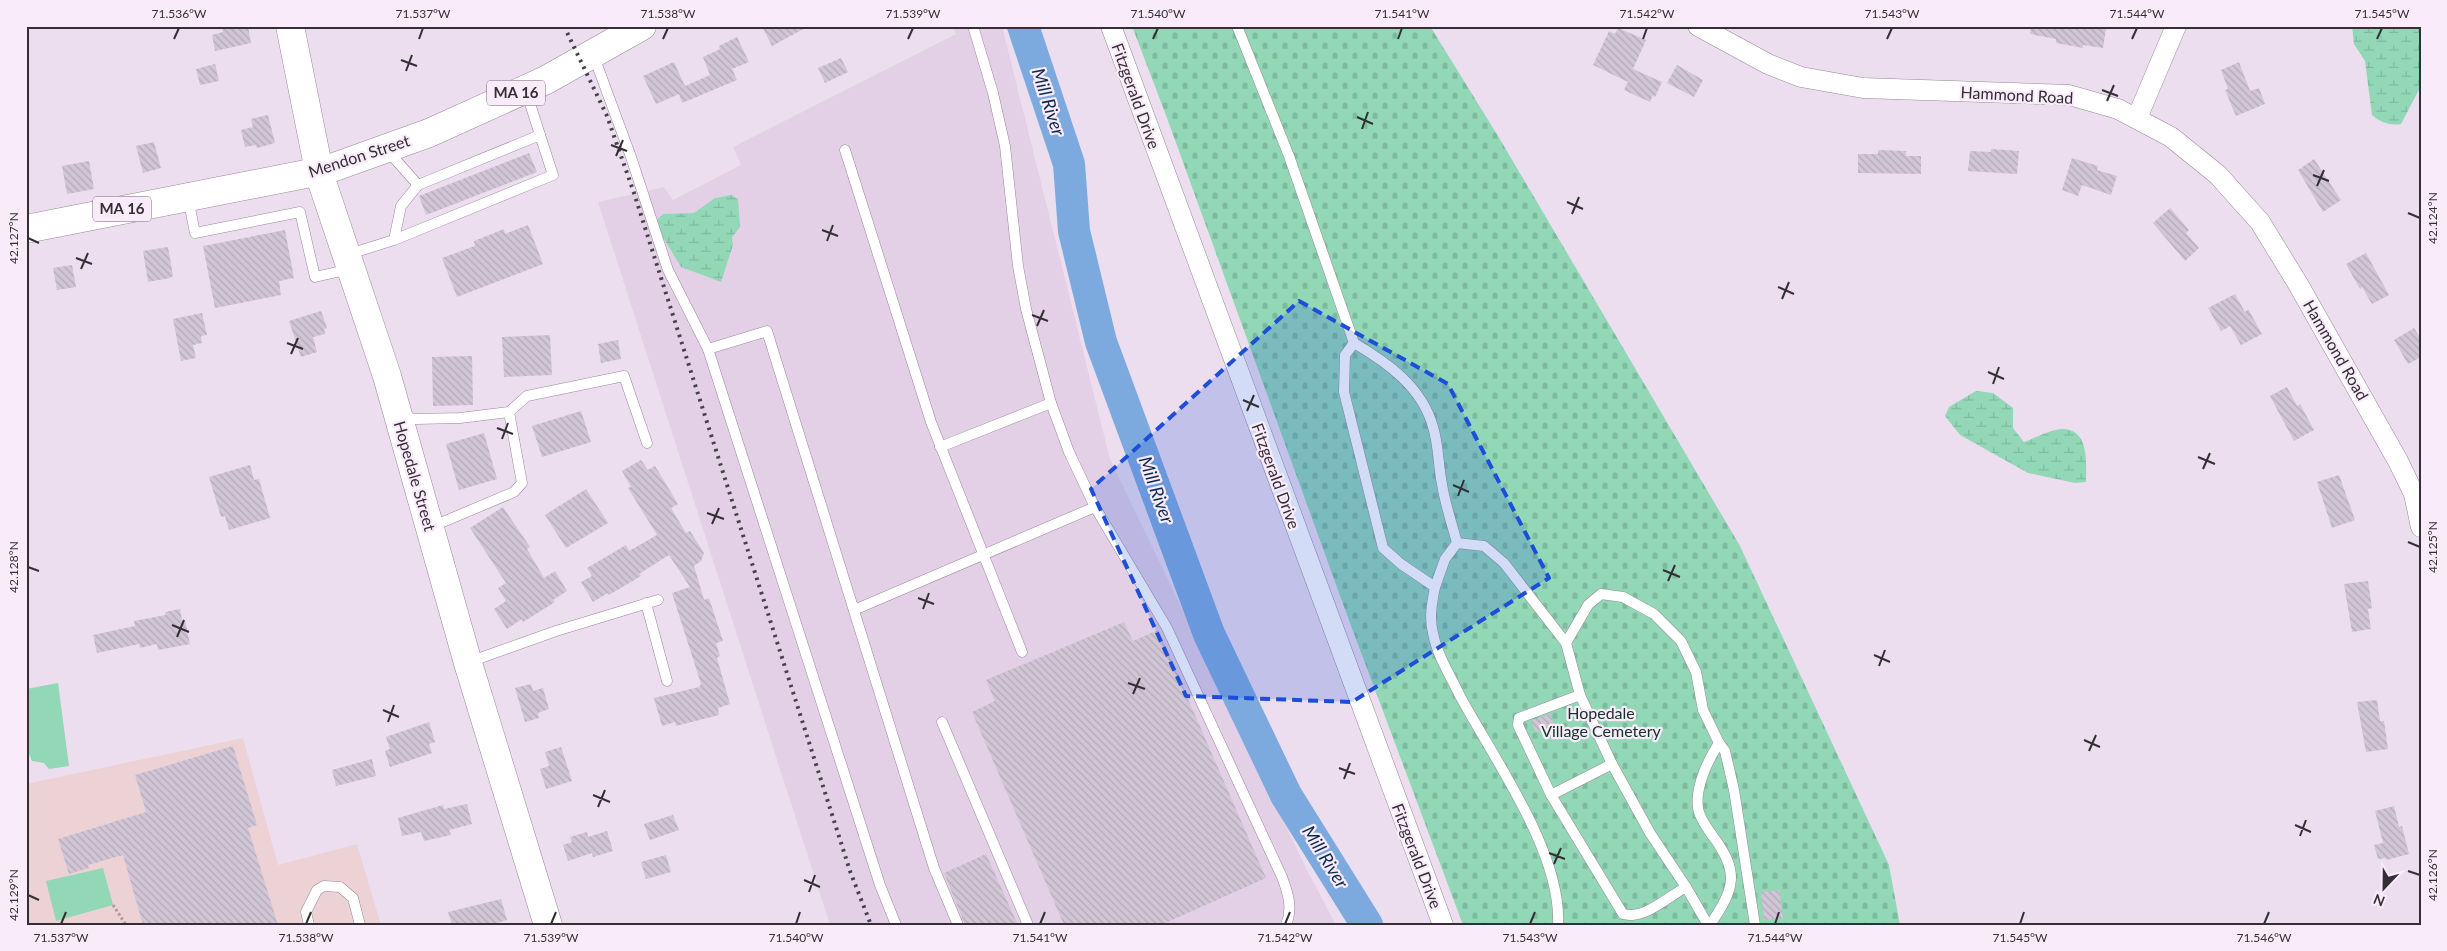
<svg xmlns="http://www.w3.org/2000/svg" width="2447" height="951" font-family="Lato,sans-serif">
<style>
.built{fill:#e4d0e6}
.education{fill:#ecd2d5}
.wetland{fill:url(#wetland-marsh)}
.cemetery{fill:url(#cemetery-stones)}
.garden{fill:#92d8b7}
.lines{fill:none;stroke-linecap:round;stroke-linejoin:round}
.river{stroke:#7caadf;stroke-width:32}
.building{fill:url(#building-back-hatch)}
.lane-casing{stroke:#968998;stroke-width:11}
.street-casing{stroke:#968998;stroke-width:21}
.secondary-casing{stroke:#968998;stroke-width:29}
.primary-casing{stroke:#968998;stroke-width:29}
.path{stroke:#a69ba7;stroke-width:3;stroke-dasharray:2.5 2.5;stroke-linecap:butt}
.lane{stroke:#fff;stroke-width:10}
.street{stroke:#fff;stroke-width:20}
.secondary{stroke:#fff;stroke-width:28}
.primary{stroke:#fff;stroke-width:28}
.rail{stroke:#474149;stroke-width:4;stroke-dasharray:2.5 5;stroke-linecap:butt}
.marked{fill:#1d4ed8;fill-opacity:0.2;stroke:#1d4ed8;stroke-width:4;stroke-dasharray:10 6;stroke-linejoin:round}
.ticks{fill:none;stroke:#342f35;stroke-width:2}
.labels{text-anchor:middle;stroke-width:4.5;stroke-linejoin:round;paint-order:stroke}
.shield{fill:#faebfb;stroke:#6f6770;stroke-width:1}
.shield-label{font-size:15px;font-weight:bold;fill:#342f35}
.street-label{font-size:16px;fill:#342f35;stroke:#faebfb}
.park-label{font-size:16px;fill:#103425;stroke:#faebfb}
.water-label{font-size:18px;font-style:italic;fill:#0b2c4f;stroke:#faebfb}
.neatline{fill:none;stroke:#342f35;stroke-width:2}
.ticks-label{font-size:12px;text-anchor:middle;fill:#342f35}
</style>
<defs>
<pattern id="wetland-marsh" width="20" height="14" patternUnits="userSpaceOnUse" patternTransform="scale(1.25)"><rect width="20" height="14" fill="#92d8b7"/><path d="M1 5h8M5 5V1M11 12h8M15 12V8" fill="none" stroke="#7eba9e"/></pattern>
<pattern id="cemetery-stones" width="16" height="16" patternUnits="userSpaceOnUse" patternTransform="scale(1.25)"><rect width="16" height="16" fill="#92d8b7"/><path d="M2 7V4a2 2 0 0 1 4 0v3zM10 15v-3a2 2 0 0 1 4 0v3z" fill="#7eba9e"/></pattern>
<pattern id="building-back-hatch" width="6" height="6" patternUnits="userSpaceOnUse" patternTransform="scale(1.25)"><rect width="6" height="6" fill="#d1c5d6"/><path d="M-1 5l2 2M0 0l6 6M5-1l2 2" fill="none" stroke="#b4aab8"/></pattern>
</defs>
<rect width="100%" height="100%" fill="#ecdeee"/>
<polygon class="built" points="953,26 1002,26 1110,459 1307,870 1336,925 830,925 598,202 664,187 673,200 741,165 733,147 956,34"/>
<polygon class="education" points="243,738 278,865 357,844 381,925 26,925 26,784"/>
<g class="wetland">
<path d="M 2352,26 L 2421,26 L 2421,86 L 2401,124 C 2390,126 2380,122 2372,115 L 2365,61 L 2354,44 Z"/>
<polygon points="731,195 738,199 740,227 732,237 733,245 721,282 681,267 661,234 657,220 663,214 694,213 715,198"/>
<path d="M 1976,391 L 1993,393 L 2013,408 L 2013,428 L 2024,442 C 2035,438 2050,430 2061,429 C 2090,428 2086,463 2086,482 L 2075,483 L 2028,473 L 1960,435 L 1945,416 L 1949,407 Z"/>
</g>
<polygon class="cemetery" points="1132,26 1430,26 1498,136 1740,546 1889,865 1900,925 1463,925 1347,615 1167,118"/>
<g class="garden">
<polygon points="58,683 69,766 49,769 44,763 32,761 26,747 26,689"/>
<polygon points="103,868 113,905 56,921 46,881"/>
</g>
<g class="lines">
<polyline class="river" points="1023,26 1069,164 1074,231 1101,342 1209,634 1286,795 1367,925"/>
</g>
<g class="building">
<polygon points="222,26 248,26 251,43 215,51 212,35 223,32"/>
<polygon points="762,26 809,26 772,46"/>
<polygon points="2031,26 2090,26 2106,29 2103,48 2083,45 2083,48 2056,43 2056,39 2030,34"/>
<polygon points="1618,28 1646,40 1633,69 1662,82 1655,97 1653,95 1650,102 1624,90 1628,82 1593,65 1609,31 1615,34"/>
<polygon points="737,37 749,62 732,69 737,80 682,103 679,94 656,104 643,76 674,62 685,86 710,75 703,57 720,49 719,46"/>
<polygon points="841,58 848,72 825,83 818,68"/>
<polygon points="2239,62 2250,91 2259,88 2265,104 2236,116 2225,90 2228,89 2221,70"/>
<polygon points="215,64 219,81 200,85 196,69"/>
<polygon points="1677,65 1703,80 1694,97 1667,83"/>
<polygon points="268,115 275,143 257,148 256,145 245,147 241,130 253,127 251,119"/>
<polygon points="154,142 161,168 143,173 136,146"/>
<polygon points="1991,149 2019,151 2017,174 1968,171 1970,151 1991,152"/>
<polygon points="1878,150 1906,151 1906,156 1921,156 1921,174 1858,173 1858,154 1878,154"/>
<polygon points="529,153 537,172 426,215 419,196"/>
<polygon points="2072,158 2098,166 2097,170 2117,176 2111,195 2082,185 2078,196 2062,190"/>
<polygon points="2314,159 2341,200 2323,212 2298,170"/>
<polygon points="89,161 94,189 67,194 62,166"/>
<polygon points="2170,208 2189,230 2186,233 2199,248 2185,261 2153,223"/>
<polygon points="528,225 543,264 457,297 442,258 475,246 474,241 504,229 505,234"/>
<polygon points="285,230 294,278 279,281 281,295 215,308 203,246"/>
<polygon points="168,247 173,276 170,278 148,282 143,251"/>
<polygon points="2366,253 2389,295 2372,304 2362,287 2360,289 2346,264"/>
<polygon points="72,265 76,287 57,290 53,268"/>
<polygon points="2235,294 2245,312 2248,309 2262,334 2241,345 2230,326 2221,331 2208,308"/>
<polygon points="321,311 327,328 324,329 325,334 313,337 317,352 301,357 289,321"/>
<polygon points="202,313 207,335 201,336 202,343 193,345 196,358 181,361 173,319"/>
<polygon points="2414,328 2421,339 2421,357 2408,364 2394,340"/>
<polygon points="550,335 552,375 504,377 502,337"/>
<polygon points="618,340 621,359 601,363 598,344"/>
<polygon points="472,356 473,405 433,406 432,357"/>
<polygon points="2287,387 2297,406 2300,404 2314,430 2294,441 2270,396"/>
<polygon points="581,411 591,442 542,457 532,426"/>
<polygon points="484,433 497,479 459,490 446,444"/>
<polygon points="641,460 648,470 655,466 678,504 671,508 686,533 690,531 704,553 701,561 694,566 704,600 709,598 723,641 716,643 720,656 717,658 730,704 718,708 719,715 676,726 675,722 662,726 654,698 699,687 701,684 672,593 690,587 669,555 639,574 641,576 609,595 608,593 593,602 581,582 592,576 587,568 626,545 629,551 657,535 628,488 631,487 622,471"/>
<polygon points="250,465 254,480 259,479 270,518 229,530 225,516 221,517 209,477"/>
<polygon points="2339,475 2355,520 2332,528 2317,482"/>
<polygon points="586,489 608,523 566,548 545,515"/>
<polygon points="503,507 530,547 527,549 544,578 555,571 567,591 553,600 555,602 523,622 522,619 507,629 494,609 506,601 498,588 506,583 470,528"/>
<polygon points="2368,581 2372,608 2368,609 2371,629 2352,632 2344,584"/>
<polygon points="180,609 182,620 185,620 190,644 158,650 157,644 140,648 139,644 97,653 93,635 135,626 134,621 166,615 165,612"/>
<polygon points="1124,622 1133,641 1158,630 1266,878 1161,925 1064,925 972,712 995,701 986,680"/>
<polygon points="531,684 533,691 543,688 549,709 538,713 539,718 525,722 515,688"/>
<polygon points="2377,700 2380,721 2384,721 2388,749 2366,752 2357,702"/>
<polygon points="1550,714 1554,724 1536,732 1531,721"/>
<polygon points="429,722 435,742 429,744 432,753 390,767 385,751 390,749 386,737"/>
<polygon points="233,746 257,825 248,828 278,925 143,925 123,855 88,865 89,868 69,874 58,839 146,812 135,775"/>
<polygon points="561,747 572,781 546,789 540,769 549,766 545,752"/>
<polygon points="372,759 376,776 336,786 332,770"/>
<polygon points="467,804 472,824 449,830 451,835 424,841 421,832 402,836 398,818 443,805 444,809"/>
<polygon points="2394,806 2399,827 2402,826 2409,854 2386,860 2386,858 2378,859 2374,845 2383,843 2375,811"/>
<polygon points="673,815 679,830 650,840 644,824"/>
<polygon points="607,831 613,851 593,857 592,853 568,861 563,845 572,842 570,837 587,832 588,837"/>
<polygon points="986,854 1018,925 965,925 944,873"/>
<polygon points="666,855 671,872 646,879 641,862"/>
<polygon points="1779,890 1783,918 1764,920 1761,892"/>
<polygon points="501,899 507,920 490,925 452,925 448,912"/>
</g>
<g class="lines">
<g class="lane-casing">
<g id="lane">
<path d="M 973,26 L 993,93 L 1005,146 L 1018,266 L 1026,309 L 1051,403 L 1069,452 L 1095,507 L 1167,628 L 1282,877 C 1288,893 1293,908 1286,925"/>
<path d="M 1237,26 L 1289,156 L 1354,343 C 1388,363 1422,387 1433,427 C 1439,446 1438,465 1442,484 C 1445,504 1452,524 1457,543 L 1484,546 L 1504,563 L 1566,643 L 1588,605 L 1601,594 L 1623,597 L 1654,614 L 1681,641 L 1696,672 L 1703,710 L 1719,743 C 1708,760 1695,787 1698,808 C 1699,817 1707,828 1712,835 C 1740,872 1735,888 1710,925"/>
<polyline points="593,54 631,157 668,270 708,349 880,885 896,925"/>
<polyline points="526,91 540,135"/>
<polyline points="387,150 418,185"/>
<polyline points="845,150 931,422 1022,652"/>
<polyline points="188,198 195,233 300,212 315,277 350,269"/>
<polyline points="346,255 394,240 553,175 540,135 418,185 401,206 394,240"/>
<path d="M 1354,343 L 1345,355 L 1344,392 L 1383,548 L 1401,564 L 1435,587 C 1432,602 1429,618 1433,633 C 1437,655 1450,675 1460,696 C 1494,759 1562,853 1558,925"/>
<polyline points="708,349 767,331 934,868 958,925"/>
<polyline points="402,417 416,419 460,418 509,412 527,396 624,376 647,443"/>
<polyline points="940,447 1051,403"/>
<polyline points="431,527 514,492 522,483 509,412"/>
<polyline points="1435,587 1445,559 1457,543"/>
<polyline points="646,603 667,681"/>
<polyline points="854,610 1095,507"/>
<path d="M 1566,643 L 1580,695 L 1519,718 L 1518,725 L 1551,795 L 1623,914 C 1644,920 1668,897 1686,887 L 1708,925"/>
<polyline points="469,662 556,631 658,600"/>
<polyline points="1580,695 1612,764"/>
<polyline points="942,722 1028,925"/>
<polyline points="1719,743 1725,751 1734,790 1755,925"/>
<polyline points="1551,795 1612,764 1650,833 1686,887"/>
<polyline points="309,925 306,912 317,890 324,886 340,887 353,898 360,925"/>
</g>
</g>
<g class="street-casing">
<g id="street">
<polyline points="1111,26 1443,925"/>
<polyline points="1698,26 1768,64 1801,77 1863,88 2069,95 2118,109 2171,137 2218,175 2260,222 2298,284 2398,461 2414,494 2421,527"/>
<polyline points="2137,118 2176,26"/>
</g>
</g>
<g class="secondary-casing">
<polyline id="secondary" points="290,26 320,176 387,376 468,663 548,925"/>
</g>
<g class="primary-casing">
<polyline id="primary" points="26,229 326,170 429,133 546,80 642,26"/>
</g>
<polyline class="path" points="113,905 126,925"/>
<use href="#lane" class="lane"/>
<use href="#street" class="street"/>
<use href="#secondary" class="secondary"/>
<use href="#primary" class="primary"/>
<polyline class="rail" points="564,26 607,116 634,193 850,871 871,925"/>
</g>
<path class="marked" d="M 1299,301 L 1448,384 L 1549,578 L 1352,702 L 1186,696 L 1091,489 Z"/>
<path class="ticks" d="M 174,39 L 179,28M 419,39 L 423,28M 663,39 L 668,28M 908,39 L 913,28M 1153,39 L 1158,28M 1398,39 L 1402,28M 1643,39 L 1647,28M 1887,39 L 1892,28M 2132,39 L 2137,28M 2377,39 L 2382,28M 401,60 L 417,66M 406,71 L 412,55M 2102,90 L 2118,96M 2107,101 L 2114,85M 1357,117 L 1373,124M 1362,129 L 1368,112M 611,145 L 627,151M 616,156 L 623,140M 2313,175 L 2329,181M 2317,186 L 2324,170M 1567,202 L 1583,209M 2408,213 L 2420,218M 1572,214 L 1579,197M 822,230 L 838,236M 28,238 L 39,243M 827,241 L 833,225M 76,258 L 92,264M 81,269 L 88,253M 1778,287 L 1794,294M 1782,299 L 1789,282M 1032,315 L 1048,321M 1037,326 L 1044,310M 287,343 L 303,349M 291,354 L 298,338M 1988,372 L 2004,379M 1993,384 L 1999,367M 1243,400 L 1259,407M 1247,411 L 1254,395M 497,428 L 513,434M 502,439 L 508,423M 2198,457 L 2215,464M 2203,469 L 2210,453M 1453,485 L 1469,492M 1458,496 L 1464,480M 707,513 L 724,519M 712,524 L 719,508M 2408,542 L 2420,547M 28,567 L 39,571M 1663,570 L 1680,577M 1668,581 L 1675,565M 918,598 L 934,604M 923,609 L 929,593M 172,625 L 189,632M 177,637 L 184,620M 1874,655 L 1890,662M 1879,666 L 1885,650M 1128,683 L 1145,689M 1133,694 L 1140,678M 383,710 L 399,717M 388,722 L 394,705M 2084,740 L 2100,747M 2089,751 L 2096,735M 1339,768 L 1355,774M 1344,779 L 1350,763M 593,795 L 610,802M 598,807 L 605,790M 2295,825 L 2311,832M 2300,836 L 2306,820M 1549,853 L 1565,859M 1554,864 L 1561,848M 2408,871 L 2420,875M 804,880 L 820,887M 809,892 L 815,875M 28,895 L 39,900M 61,924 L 66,912M 306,924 L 311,912M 551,924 L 556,912M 796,924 L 800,912M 1040,924 L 1045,912M 1285,924 L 1290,912M 1530,924 L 1535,912M 1775,924 L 1779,912M 2020,924 L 2024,912M 2264,924 L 2269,912"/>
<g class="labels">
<g class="shield">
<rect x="487" y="80.5" width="58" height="25" rx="4"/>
<rect x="93" y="196.5" width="58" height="25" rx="4"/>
</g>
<g class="shield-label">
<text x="516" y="98">MA 16</text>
<text x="122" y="214">MA 16</text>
</g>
<g class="street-label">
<text transform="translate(2017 95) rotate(3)" y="6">Hammond Road</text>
<text transform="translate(1136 96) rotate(70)" y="6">Fitzgerald Drive</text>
<text transform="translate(359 156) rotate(-18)" y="6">Mendon Street</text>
<text transform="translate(2336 350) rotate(60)" y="6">Hammond Road</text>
<text transform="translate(415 476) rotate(74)" y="6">Hopedale Street</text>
<text transform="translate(1276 476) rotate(70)" y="6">Fitzgerald Drive</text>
<text transform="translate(1417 856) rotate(69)" y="6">Fitzgerald Drive</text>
</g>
<g class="park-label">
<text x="1601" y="719">Hopedale<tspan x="1601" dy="18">Village Cemetery</tspan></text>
</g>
<g class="water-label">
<text transform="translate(1048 102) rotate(72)" y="6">Mill River</text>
<text transform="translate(1156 490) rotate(70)" y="6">Mill River</text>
<text transform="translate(1325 857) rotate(58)" y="6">Mill River</text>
</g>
</g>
<rect width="2447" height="951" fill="none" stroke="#faebfb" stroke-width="55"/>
<g transform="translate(2384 888) rotate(202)" stroke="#faebfb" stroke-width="4" paint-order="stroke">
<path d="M0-4L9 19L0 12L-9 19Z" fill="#342f35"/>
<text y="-8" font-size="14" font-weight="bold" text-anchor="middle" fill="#342f35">N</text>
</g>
<rect x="28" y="28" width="2392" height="896" class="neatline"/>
<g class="ticks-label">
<text x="179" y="18">71.536°W</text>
<text x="423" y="18">71.537°W</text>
<text x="668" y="18">71.538°W</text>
<text x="913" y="18">71.539°W</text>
<text x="1158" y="18">71.540°W</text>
<text x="1402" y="18">71.541°W</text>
<text x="1647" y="18">71.542°W</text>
<text x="1892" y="18">71.543°W</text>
<text x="2137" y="18">71.544°W</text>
<text x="2382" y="18">71.545°W</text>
<text transform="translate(2433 218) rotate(-90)" y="4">42.124°N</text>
<text transform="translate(14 238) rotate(-90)" y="4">42.127°N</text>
<text transform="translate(2433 547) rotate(-90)" y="4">42.125°N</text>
<text transform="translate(14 567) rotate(-90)" y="4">42.128°N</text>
<text transform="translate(2433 875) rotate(-90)" y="4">42.126°N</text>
<text transform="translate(14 895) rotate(-90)" y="4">42.129°N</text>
<text x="61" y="942">71.537°W</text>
<text x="306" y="942">71.538°W</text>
<text x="551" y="942">71.539°W</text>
<text x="796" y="942">71.540°W</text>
<text x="1040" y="942">71.541°W</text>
<text x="1285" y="942">71.542°W</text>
<text x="1530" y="942">71.543°W</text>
<text x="1775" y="942">71.544°W</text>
<text x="2020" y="942">71.545°W</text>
<text x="2264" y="942">71.546°W</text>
</g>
</svg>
